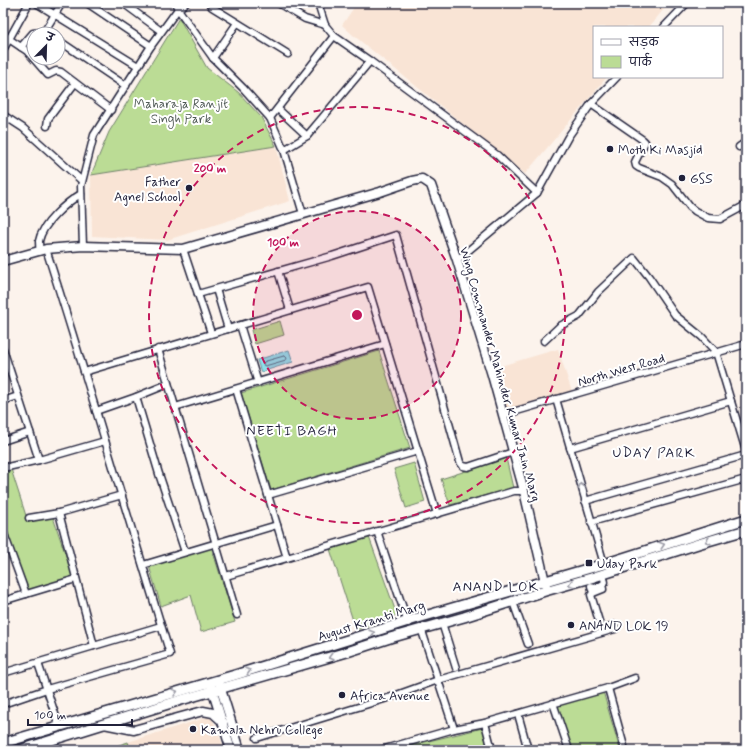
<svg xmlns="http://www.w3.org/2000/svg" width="749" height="753" font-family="Mynerve,'Playpen Sans Deva',sans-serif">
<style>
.built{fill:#f9e4d5}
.green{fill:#bbdc95;stroke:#6e7f68}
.water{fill:#8fe0ea;stroke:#6394a4}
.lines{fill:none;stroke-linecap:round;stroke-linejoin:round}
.shore{stroke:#4e6e81;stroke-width:1}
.minor-casing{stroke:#22223b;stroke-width:9}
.tertiary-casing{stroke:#22223b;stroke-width:11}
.secondary-casing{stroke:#22223b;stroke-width:12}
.minor{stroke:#fff;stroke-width:6}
.tertiary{stroke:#fff;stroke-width:8}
.secondary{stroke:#fff;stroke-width:9}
.oneway{stroke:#9c9ca7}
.ring{fill:none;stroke:#c2185b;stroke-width:2;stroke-dasharray:7 5}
.poi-dot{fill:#22223b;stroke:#fff;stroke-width:1.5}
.labels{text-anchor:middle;stroke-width:4;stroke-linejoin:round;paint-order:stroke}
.park-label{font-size:13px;fill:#505a56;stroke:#fff}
.poi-label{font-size:13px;fill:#22223b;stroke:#fff;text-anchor:start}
.street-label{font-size:13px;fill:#22223b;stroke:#fff}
.neighbourhood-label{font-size:14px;letter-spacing:1px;fill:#22223b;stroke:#fff}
.centre{fill:#c2185b;stroke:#fff;stroke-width:2}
.ring-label{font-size:12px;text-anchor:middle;font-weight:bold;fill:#c2185b;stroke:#fff;stroke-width:4;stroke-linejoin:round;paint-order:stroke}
</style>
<rect width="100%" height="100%" fill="#fcf3ec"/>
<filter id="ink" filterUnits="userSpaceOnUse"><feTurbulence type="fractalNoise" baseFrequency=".025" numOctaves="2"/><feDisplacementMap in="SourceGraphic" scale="8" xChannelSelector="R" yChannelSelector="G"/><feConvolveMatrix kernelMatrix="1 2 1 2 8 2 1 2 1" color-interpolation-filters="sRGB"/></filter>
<g filter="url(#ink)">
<g class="built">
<polygon points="357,3 669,3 649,27 594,27 594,77 607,77 525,174 353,35 342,25"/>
<polygon points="276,146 290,201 167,240 92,236 91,175"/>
<polygon points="558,349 572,392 505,411 494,368"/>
<polygon points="211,716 225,750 104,750 128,742"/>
</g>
<g class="green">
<polygon points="179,18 207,68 238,92 261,117 276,146 91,175 109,132"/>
<polygon points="280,321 284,335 255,344 251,330"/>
<polygon points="379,351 410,448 271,490 241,393"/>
<polygon points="506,458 513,488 450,505 441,479"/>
<polygon points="414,463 425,502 406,508 394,469"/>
<polygon points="11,469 28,522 53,517 73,577 27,591 3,522 3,471"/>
<polygon points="369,537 397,615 356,630 330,549"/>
<polygon points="211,546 235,622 201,632 191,595 161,606 149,566"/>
<polygon points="602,688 620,750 571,750 557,704"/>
<polygon points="483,728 488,750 391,750"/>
<polygon points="128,742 131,750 104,750"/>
</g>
<polygon class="water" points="289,350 293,362 261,372 257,360"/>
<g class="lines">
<polygon class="shore" points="285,356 287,358 286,360 265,366 263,365 264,362"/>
<g class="minor-casing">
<g id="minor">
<polyline points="36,3 138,66"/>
<polyline points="87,3 151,46"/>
<polyline points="123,3 161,31"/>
<polyline points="175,3 178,9 186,3"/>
<polyline points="209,3 212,7 288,54"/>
<polyline points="278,3 305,19 325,25"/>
<polyline points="318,3 325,25 334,36 370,61 497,155 537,193"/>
<polyline points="664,27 687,3"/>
<polyline points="44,32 62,3"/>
<polyline points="3,35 27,51 48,75 56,71 61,72 111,110"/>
<polyline points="58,40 126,86"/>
<polyline points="21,47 33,33 44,32 50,34"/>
<polyline points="3,50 29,3"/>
<polyline points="213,58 237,23"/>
<polyline points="591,104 643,140 645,142 635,162 636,166 639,168 662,177 672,184 690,207 695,211 708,218 720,219 746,205"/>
<polyline points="278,109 307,136"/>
<polyline points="3,115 23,128 82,181"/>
<polyline points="270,118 334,36"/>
<polyline points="47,126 48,119 75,83"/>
<polyline points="739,147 746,142"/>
<polyline points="284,150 307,136 370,61"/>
<polyline points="83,246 81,186 94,135 151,46 178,9 213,58 243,88 270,118 284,150 303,214"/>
<polyline points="183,249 211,333"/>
<path d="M 40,250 C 39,247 39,244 39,241 C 42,224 67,202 81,194"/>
<polyline points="457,260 537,193 568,137 591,104 617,77"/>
<polyline points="278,271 290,310"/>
<polyline points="216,289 228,329"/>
<polyline points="198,294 332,256 396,235 460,462 463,466 468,467 513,452"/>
<polyline points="240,325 258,383"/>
<polyline points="544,341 560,326 579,316 598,292 634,258 649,277 675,315 702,337 716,352 746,451"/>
<polyline points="3,349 39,460"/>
<polyline points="158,349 237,615"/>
<polyline points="84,372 368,287 437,514"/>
<polyline points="236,389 287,558"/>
<polyline points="136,397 159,474 185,552"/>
<polyline points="556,399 604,564"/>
<polyline points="3,401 18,396"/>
<polyline points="175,407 385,344"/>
<polyline points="96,411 136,397 168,384"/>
<polyline points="503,415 746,344"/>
<polyline points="3,441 30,432"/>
<polyline points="570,448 731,401"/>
<polyline points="3,468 39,460 105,441"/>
<polyline points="268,495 418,451"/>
<polyline points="585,501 746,455"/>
<polyline points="59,513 94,646"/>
<polyline points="29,518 59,513 122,495"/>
<polyline points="591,522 746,479"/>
<polyline points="3,531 26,594"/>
<polyline points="377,531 408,623"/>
<polyline points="143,565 277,525"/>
<polyline points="226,576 514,491 524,491"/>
<polyline points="591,586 592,589 602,585 605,582 603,575"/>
<polyline points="592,589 593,593 591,595 601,628 602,629 614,625"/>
<polyline points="593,593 603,589 602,585"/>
<polyline points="3,601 76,579"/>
<polyline points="513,602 528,644"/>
<polyline points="442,623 456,668"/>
<polyline points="421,628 454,729"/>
<polyline points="38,663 59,726"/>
<polyline points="3,673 161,626"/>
<polyline points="608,688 625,750"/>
<polyline points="553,703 569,750"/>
<path d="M 3,704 L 47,689 L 170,654 C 128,520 89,383 46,249"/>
<polyline points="518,714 528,750"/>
<polyline points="485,723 492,750"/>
<polyline points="257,738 391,697 438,680 615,629"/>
<polyline points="381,750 454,729 485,723 608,688 635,678"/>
</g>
</g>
<g class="tertiary-casing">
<g id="tertiary">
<polyline points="3,261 46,249 83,246 183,249 380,192 412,181 422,179 431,185 457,260 492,375 524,491 546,586"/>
<polyline points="219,683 240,750"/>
<polyline points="211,686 231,750"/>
<polyline points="104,724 134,730 203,711 213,713 223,722"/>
</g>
</g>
<g class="secondary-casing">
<g id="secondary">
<polyline points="3,743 235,675 418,618 604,564 746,519"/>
<polyline points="20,750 181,700 347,652 390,638 464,617 545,591 591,578 698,544 746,530"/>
</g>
</g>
<use href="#minor" class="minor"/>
<use href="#tertiary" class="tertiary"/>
<use href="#secondary" class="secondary"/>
</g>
<defs><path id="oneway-chevron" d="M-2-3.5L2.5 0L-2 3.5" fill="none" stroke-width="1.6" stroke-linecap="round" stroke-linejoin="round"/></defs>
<g class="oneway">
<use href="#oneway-chevron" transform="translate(581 486) rotate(-106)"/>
<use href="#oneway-chevron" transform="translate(708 541) rotate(164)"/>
<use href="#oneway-chevron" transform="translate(662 545) rotate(-18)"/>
<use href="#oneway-chevron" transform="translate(571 584) rotate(164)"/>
<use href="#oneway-chevron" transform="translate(372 633) rotate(-17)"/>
<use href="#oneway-chevron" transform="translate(331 657) rotate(164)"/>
<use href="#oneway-chevron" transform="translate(248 671) rotate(-17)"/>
<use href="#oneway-chevron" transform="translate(175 692) rotate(-16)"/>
</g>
</g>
<circle cx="357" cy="315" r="104" fill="#c2185b" fill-opacity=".12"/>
<g class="ring">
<circle cx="357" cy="315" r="104"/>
<circle cx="357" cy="315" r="208"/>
</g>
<g class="poi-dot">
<circle cx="610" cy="149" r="4"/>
<circle cx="682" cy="178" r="4"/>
<circle cx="189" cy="188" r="4"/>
<rect x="585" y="559" width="8" height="8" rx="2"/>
<circle cx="571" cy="625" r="4"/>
<circle cx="342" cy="695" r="4"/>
<circle cx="193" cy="729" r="4"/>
</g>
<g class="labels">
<g class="park-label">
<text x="181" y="108">Maharaja Ranjit<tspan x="181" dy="15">Singh Park</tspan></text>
</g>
<g class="poi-label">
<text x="618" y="154">Moth Ki Masjid</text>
<text x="690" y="183">GSS</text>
<text x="181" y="186" text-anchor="end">Father<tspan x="181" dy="15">Agnel School</tspan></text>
<text x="597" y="568">Uday Park</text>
<text x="579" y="630">ANAND LOK 19</text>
<text x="350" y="700">Africa Avenue</text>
<text x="201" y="734">Kamala Nehru College</text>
</g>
<g class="street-label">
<text transform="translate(621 369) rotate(-16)" y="5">North West Road</text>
<text transform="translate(501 374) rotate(74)" y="5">Wing Commander Mahinder Kumar Jain Marg</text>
<text transform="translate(371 620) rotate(-17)" y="5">August Kranti Marg</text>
</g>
<g class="neighbourhood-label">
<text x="292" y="435">NEETI BAGH</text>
<text x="654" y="457">UDAY PARK</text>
<text x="496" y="591">ANAND LOK</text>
</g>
</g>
<circle cx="357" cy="315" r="6" class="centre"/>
<g class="ring-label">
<text x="210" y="172">200 m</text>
<text x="283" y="246">100 m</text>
</g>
<rect width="749" height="753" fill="none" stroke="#fff" stroke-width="16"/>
<rect x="8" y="8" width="733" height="737" fill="none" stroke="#22223b" stroke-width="1.5" filter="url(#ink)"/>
<rect x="593" y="26" width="130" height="52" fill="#ffffff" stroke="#a7a7b1"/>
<rect x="601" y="39" width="20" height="6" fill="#ffffff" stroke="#a7a7b1"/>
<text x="629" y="46" font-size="12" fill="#22223b">सड़क</text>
<rect x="601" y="56" width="20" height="12" fill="#bbdc95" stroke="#a7a7b1"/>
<text x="629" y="66" font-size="12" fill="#22223b">पार्क</text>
<g transform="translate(46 46) rotate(23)"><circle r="19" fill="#ffffff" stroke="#a7a7b1"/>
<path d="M0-3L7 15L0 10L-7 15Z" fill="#22223b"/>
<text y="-6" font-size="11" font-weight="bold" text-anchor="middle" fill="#22223b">उ</text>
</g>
<path d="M28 719v6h104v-6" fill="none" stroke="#22223b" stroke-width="2"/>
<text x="34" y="719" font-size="12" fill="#22223b" stroke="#ffffff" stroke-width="3" paint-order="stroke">100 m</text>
</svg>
